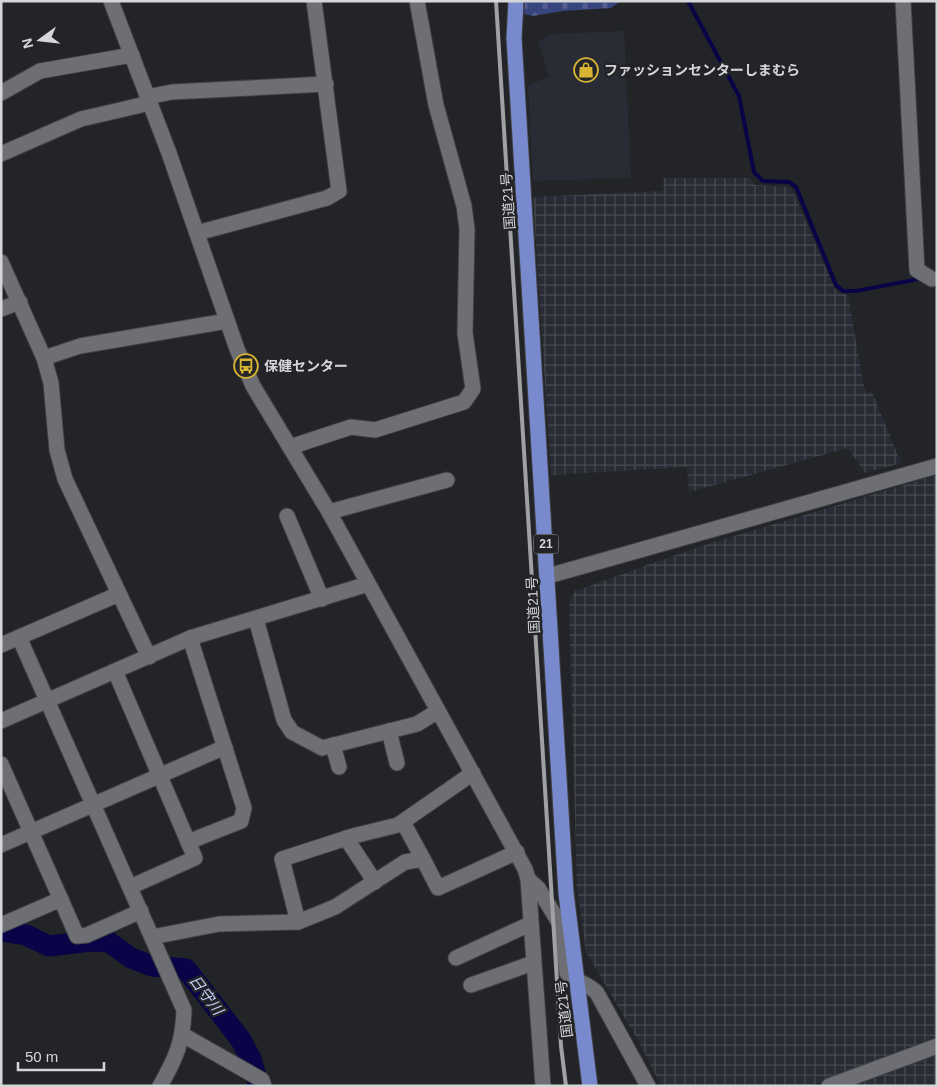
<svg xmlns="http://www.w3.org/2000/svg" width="938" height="1087" font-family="Helvetica,'Noto Sans JP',sans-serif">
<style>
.built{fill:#2a2c35}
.industrial{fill:url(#industrial-grid)}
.cemetery{fill:url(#cemetery-stones)}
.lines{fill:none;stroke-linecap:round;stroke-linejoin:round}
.stream{stroke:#090347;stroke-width:4}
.river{stroke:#090347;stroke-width:21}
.minor-casing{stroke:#404144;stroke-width:17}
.highway-casing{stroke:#404144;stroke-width:17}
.minor{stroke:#6e6f74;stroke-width:15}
.highway{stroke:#788acd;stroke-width:15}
.rail{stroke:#a0a1a3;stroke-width:4}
.labels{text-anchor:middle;stroke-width:5;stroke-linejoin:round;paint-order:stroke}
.shield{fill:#232427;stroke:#a0a1a3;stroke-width:1}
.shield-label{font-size:12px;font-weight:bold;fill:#d5d6d8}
.poi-label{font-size:14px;font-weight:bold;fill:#d5d6d8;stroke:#232427;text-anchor:start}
.street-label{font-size:14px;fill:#d5d6d8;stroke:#232427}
.water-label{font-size:15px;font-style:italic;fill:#c5d2fb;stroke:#232427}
</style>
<defs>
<pattern id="industrial-grid" width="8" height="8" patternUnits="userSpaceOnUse" patternTransform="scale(1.25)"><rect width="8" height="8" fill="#2a2c35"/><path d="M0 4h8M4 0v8" fill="none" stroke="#484a52"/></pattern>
<pattern id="cemetery-stones" width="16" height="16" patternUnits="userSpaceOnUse" patternTransform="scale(1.25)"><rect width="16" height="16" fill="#37447d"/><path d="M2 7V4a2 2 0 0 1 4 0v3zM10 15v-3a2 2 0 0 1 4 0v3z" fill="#535e8f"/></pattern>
</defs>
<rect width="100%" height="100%" fill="#232427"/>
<polygon class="built" points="624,31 631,178 533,181 528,85 549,77 538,41 554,34"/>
<g class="industrial">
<polygon points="663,178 750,178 755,185 791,187 835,289 848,296 865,393 872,392 901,463 865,473 848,448 689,492 687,467 551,475 533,197 664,191"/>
<polygon points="937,475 937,1037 811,1086 661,1086 639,1042 586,952 577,887 569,602 575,591 698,547"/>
<polygon points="937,1053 937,1086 850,1086"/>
</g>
<polygon class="cemetery" points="525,1 621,1 611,8 563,11 533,16 524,14"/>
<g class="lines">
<polyline class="stream" points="688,1 739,96 754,172 763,181 789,182 796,187 836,285 843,291 856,291 919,279"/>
<polyline class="river" points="1,931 26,935 49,946 91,941 109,942 131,958 152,966 186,969 241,1040 251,1059 259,1086"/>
<g class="minor-casing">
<g id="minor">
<polyline points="111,1 169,153 237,349 253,386 329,512 525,869 528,879 543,1086"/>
<polyline points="903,1 917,270 932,279"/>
<polyline points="1,93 40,71 132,55"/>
<polyline points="147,97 172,92 326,84"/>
<polyline points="1,154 81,119 150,103"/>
<polyline points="197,233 327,198 339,191 314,1"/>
<polyline points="1,262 44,358 51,383 57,450 65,479 149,657"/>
<polyline points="1,309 20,302"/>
<polyline points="44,358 80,346 227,321"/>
<polyline points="290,447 351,427 375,430 464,402 473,389 465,333 467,229 464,206 436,105 417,1"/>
<polyline points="329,512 447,480"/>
<polyline points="287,516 322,599"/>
<polyline points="548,576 937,466"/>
<polyline points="256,619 284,720 292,732 322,748 417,724 438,711"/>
<path d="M 19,637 L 184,1010 C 183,1042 176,1058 160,1086"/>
<polyline points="1,645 119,594"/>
<polyline points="115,671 195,858 130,887"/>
<polyline points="1,721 190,638 368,584"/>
<polyline points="389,731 397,763"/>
<polyline points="333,745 339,767"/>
<polyline points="1,764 77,936 87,935 141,911"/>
<polyline points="403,822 423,859"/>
<polyline points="346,838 375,882"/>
<polyline points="188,842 241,821 244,808 190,638"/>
<polyline points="1,845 225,747"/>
<path d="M 528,879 L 538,888 L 560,924 L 567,973 C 574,982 587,982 597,993 L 648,1086"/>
<polyline points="298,922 335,907 405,862 423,859 438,888 517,852"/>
<polyline points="1,925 61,899"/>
<polyline points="152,937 219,924 298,922 282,859 353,836 398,825 473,773"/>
<polyline points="456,958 530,924"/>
<polyline points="471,985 533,963"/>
<polyline points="183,1035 262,1080 264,1086"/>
<polyline points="829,1086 937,1046"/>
</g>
</g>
<g class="highway-casing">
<polyline id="highway" points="516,1 514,38 566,893 590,1086"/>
</g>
<use href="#minor" class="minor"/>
<use href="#highway" class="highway"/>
<polyline class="rail" points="496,1 561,1046 566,1086"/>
</g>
<defs>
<g id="shop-ring" transform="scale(1.25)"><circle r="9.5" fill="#232427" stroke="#d9b334" stroke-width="1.5"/><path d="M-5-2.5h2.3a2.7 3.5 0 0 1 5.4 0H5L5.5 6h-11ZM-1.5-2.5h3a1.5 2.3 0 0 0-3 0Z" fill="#d9b334"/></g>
<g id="bus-ring" transform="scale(1.25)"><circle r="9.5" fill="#232427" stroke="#d9b334" stroke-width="1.5"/><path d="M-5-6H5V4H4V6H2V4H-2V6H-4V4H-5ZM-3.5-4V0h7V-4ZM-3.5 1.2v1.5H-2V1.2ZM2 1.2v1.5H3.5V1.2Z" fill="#d9b334"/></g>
</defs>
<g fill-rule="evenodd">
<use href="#shop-ring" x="586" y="70"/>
<use href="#bus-ring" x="246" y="366"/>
</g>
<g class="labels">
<rect class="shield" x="533.5" y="534.5" width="25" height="19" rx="4"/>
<g class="shield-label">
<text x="546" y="548">21</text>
</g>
<g class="poi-label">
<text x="604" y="75">ファッションセンターしまむら</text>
<text x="264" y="371">保健センター</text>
</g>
<g class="street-label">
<text transform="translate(508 201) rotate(-94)" y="5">国道21号</text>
<text transform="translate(533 605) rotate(-93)" y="5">国道21号</text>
<text transform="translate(564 1009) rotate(-97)" y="5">国道21号</text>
</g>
<g class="water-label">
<text transform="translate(206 995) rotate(53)" y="5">日守川</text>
</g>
</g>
<rect width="938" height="1087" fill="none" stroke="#d5d6d8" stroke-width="5"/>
<g transform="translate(40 40) rotate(255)" stroke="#232427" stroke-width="4" paint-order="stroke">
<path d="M0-4L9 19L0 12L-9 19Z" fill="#d5d6d8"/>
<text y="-8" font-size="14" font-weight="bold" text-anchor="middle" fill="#d5d6d8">N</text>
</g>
<path d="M18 1062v8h86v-8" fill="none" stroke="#d5d6d8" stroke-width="2.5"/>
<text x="25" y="1062" font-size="15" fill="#d5d6d8" stroke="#232427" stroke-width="4" paint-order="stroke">50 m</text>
</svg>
